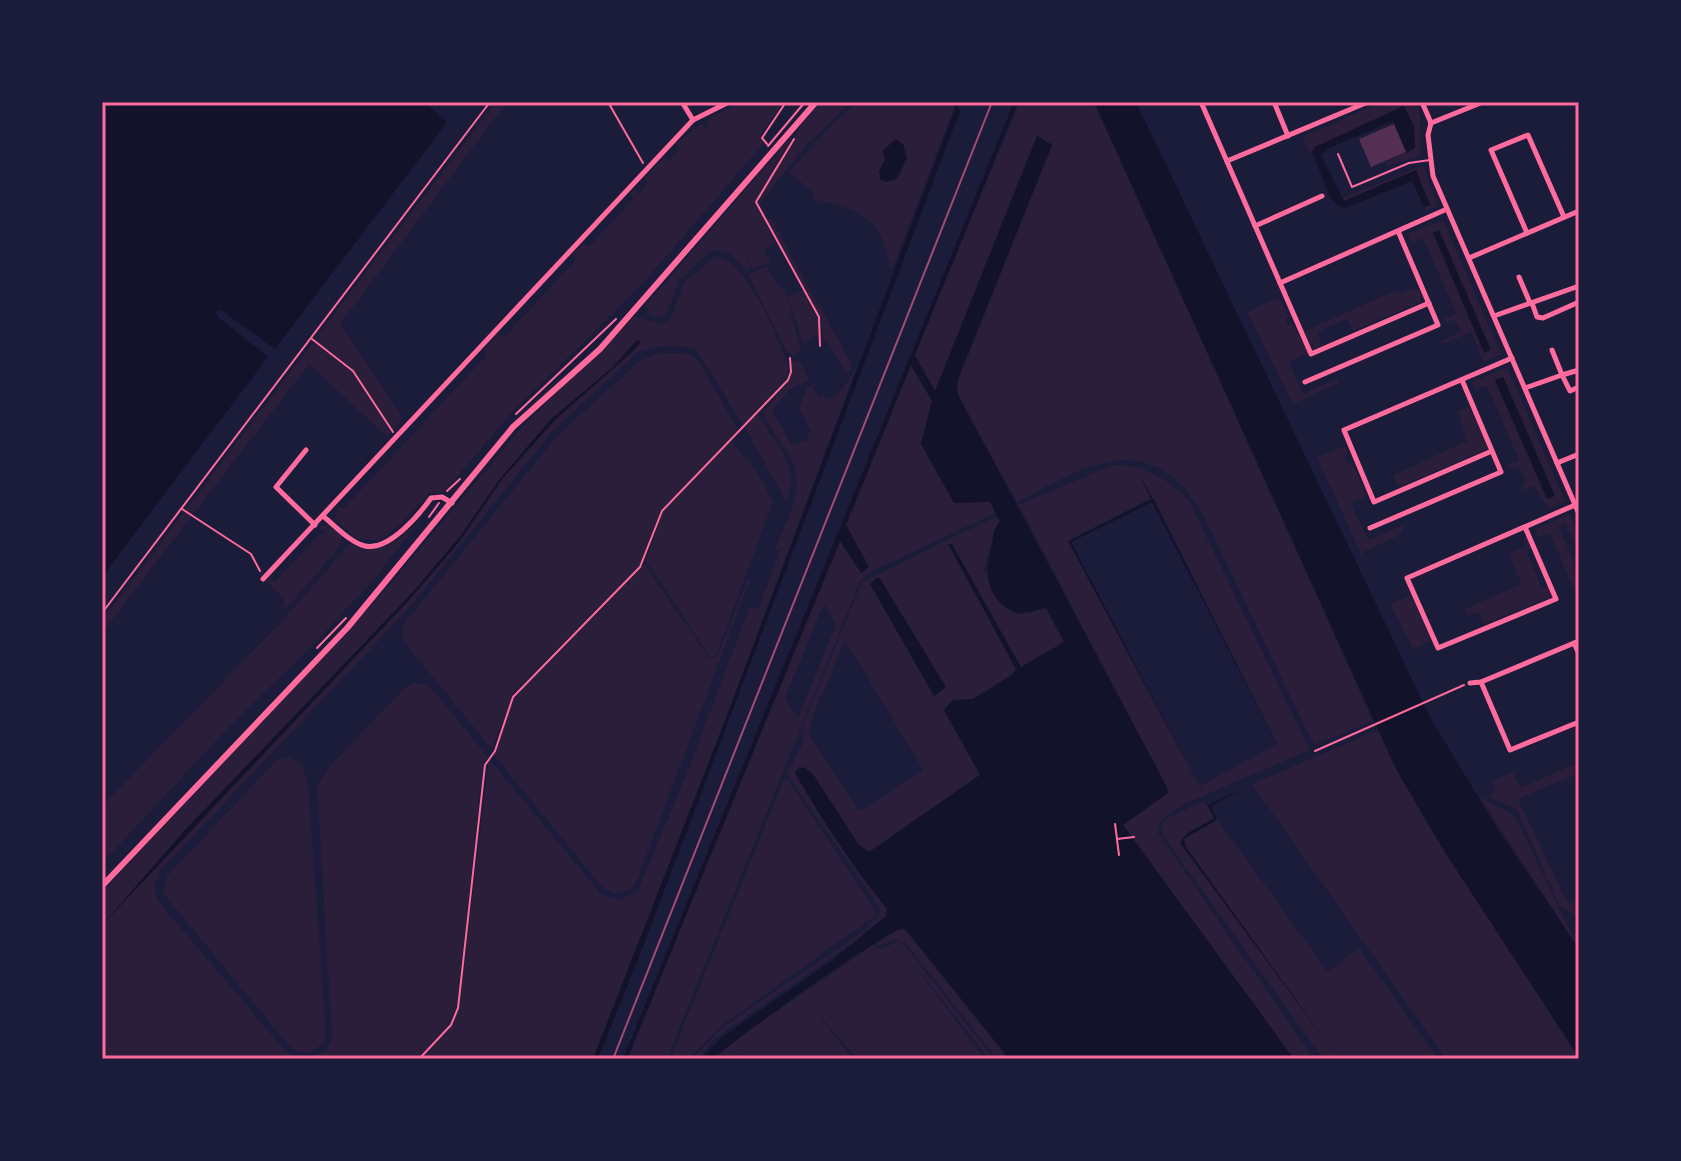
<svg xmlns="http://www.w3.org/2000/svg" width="1681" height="1161" font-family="Overpass,sans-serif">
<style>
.green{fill:#2a1e3b;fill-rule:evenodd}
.water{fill:#12122b}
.building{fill:#542f53}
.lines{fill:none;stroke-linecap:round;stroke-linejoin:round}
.path{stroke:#ff6b9d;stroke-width:2}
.service{stroke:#ff6b9d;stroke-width:2}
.minor{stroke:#ff6b9d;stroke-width:5}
.tertiary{stroke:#ff6b9d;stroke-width:6}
.tram{stroke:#a44b75;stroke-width:2}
.neatline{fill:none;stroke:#ff6b9d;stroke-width:3}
</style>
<rect width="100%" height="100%" fill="#1b1b3a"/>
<g class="green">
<polygon points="496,102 507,102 340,324 403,419 393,430 354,370 315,339"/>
<polygon points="739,102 784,102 761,133 763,144 639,288 514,410 443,493 430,493 401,524 379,541 357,538 335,520 338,506 343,509 487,355 483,351 499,333 504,337 576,260 572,255 584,243 589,247 633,199 630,194 634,190 639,194 648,183 645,179 664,156 670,160 680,149 676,144 702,123 705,129 709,127 707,120"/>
<polygon points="822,102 852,102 806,145 760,203 768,213 765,214 758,202 760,196 804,120"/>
<path d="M 858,102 L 954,102 L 955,106 L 892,269 L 889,268 C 884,216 857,209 811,199 L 814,193 L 789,172 L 831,126 Z"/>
<path d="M 1020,102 L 1094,102 L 1373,721 L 1314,745 L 1204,517 C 1152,425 1089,464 1017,502 L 959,398 L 957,384 L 1052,145 L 1037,136 L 933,398 L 921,444 L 990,502 L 995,513 L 875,570 L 860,581 L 667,1059 L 628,1059 L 839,535 L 861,573 L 869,567 L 844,523 ZM 824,604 L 836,624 L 798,718 L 785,698 Z"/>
<path d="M 1382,102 L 1416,102 C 1423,120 1419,136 1421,156 L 1387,166 L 1385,162 L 1415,148 L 1414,127 L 1404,106 L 1315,147 L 1310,154 L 1302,137 Z"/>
<polygon points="795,132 756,201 775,243 764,250 771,263 753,268 742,247 751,267 746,270 729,252 711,251 680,279 666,315 657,318 649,314 646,305"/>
<polygon points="1423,165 1437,205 1426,211 1424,207 1430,205 1416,171 1345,201 1340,199"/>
<polygon points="770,217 851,363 852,368 846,373 827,340 823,341 820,315 767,222"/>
<polygon points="1443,220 1501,354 1483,362 1472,332 1442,344 1441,341 1461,332 1455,320 1446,323 1444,319 1456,313 1423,238 1412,243 1408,234"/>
<path d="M 716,256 C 746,258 779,341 789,368 L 784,381 L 743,425 L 697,351 C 681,343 652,345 637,353 L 552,432 L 406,612 L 160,871 L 154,887 L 158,901 L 287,1053 L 298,1059 L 102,1059 L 102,892 L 379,597 L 523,426 L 635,316 L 659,324 L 670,320 L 684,282 Z"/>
<polygon points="766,266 775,282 785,291 801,351 794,356 787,352 748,275"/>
<polygon points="1412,289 1420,290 1421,302 1353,331 1347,319 1317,332 1322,345 1313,349 1305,331 1397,290 1401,294"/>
<polygon points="802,290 819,321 818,338 815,334 803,343 788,297"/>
<polygon points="1278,297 1289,317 1285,319 1288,325 1292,323 1306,349 1307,353 1289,363 1303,394 1336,379 1339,383 1293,404 1247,312"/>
<polygon points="313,342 352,372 391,432 387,437 309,364 102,633 102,620"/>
<polygon points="660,353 685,353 697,358 738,430 660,512 641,565 515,691 492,749 403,641 403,625 557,436 641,360"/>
<path d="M 799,360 L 810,380 L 790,389 L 772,410 L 792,445 L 808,440 L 806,436 L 811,432 L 799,407 L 807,388 L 816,382 L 813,388 L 819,397 L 823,395 L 826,400 L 840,392 L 857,367 L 723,726 L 593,1059 L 420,1059 L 445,1033 L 458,1012 L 489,759 L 602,895 L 619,900 L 637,892 L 685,778 L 751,603 L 751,607 L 758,609 L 780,551 L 775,549 C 786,521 806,488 792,461 C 783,444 769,429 763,412 L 791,378 L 791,362 Z"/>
<path d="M 1507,367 L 1565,501 L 1549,509 L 1534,486 L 1520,491 L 1525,480 L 1519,466 L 1509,470 L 1507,465 L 1519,460 L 1487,386 L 1475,390 L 1472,382 ZM 1503,377 L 1554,495 L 1548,499 L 1495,381 Z"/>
<polygon points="1469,406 1488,449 1398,487 1393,475 1467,441 1458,411"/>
<path d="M 759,413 C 773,448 802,461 786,501 L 744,426 Z"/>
<polygon points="731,441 756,470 773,502 716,655 711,658 646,561 661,514"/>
<polygon points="1344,446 1348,452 1344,457 1347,464 1352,462 1367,496 1351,504 1368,540 1406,524 1398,536 1363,552 1364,561 1317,457"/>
<path d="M 1113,465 C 1146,465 1167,478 1189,501 L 1310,750 L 1182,805 L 1161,820 L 1158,833 L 1314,1059 L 1294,1059 L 1123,825 L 1168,791 L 1019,505 ZM 1154,498 L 1277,744 L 1200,786 L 1203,791 L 1070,544 L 1071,540 Z"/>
<path d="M 429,509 L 375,578 L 314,644 L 233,723 L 102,863 L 102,806 L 283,620 L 350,543 C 381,562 409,533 429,509 Z"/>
<polygon points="1570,514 1579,534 1579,554 1566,524 1559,527 1579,575 1579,602 1550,533 1538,537 1535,529"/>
<path d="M 997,516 L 1000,522 L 995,528 L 984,571 L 1028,614 L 1047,607 L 1064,642 L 973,699 L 950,702 L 980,775 L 869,852 L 858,844 L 834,806 L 800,768 L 795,772 L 859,874 L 888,909 L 885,919 L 869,932 L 867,926 L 879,915 L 879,907 L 787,774 L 802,745 L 805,727 L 797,740 L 862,582 ZM 877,577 L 945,687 L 935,696 L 870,584 ZM 845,640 L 923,770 L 863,811 L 858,810 L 808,733 L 820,695 L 822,696 Z"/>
<polygon points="326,525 342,535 340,546 288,607 281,608 285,600 267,582 270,578 275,582 320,534 323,536 325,533 319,527"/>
<polygon points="1526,537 1531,548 1526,551 1542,588 1548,586 1552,597 1484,624 1478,612 1468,616 1465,609 1521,584 1509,553 1525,546 1523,539"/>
<polygon points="644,564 710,659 717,657 747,580 750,580 636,883 631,890 617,894 603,888 493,754 514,698"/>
<polygon points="1411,595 1431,641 1413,649 1390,604"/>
<polygon points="414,683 429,685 487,756 483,764 456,1011 445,1030 417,1059 311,1059 327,1049 332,1037 317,786 329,767 406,687"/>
<polygon points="1378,730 1422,815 1579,1059 1446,1059 1252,784"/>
<polygon points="289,757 301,764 308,783 325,1022 325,1042 308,1054 292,1049 163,893 167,876 277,760"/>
<polygon points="1579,762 1579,773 1518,799 1568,904 1579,900 1579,915 1576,916 1560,907 1517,810 1490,797 1496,789 1491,782 1513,772 1520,788"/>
<polygon points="1466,776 1480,796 1515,816 1579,949"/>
<polygon points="784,779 789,782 877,914 720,1027 689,1059 673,1059 676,1050 670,1059"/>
<polygon points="1204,801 1328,972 1359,948 1438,1059 1323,1059 1164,837 1161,829 1165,819"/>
<polygon points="898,929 908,930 1009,1059 997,1059 906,944 895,940 878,946 876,943"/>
<polygon points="864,931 863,935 713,1040 698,1059 692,1059 723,1027"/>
<polygon points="897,942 905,946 994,1059 989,1059 898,944 985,1059 857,1059 808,1002 853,1059 742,1059 735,1051 739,1059 714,1059 726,1046 873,945 881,949"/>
</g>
<g class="water">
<polygon points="102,102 424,102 447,122 275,349 221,310 216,311 218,317 268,357 102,577"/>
<polygon points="954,102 960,111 639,957 598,1059 593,1059 723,726 955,109"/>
<path d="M 1014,102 L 1018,102 L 915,355 L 935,391 L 1037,136 L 1052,145 L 958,378 L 957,393 L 1167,787 L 1168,793 L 1123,825 L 1294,1059 L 1009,1059 L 904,928 C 887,930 730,1041 714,1059 L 700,1059 L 722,1037 L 834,959 L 886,916 L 887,909 C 853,866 822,821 795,773 L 798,769 L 804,767 L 813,774 L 858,844 L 869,852 L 980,775 L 944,710 L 953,700 L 973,699 L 1012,675 L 1016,669 L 948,544 L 952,544 L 1021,667 L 1064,642 L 1046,608 L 1018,614 C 986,600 983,574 992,545 C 994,536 993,529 1000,522 L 990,502 L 954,503 L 921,444 L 932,401 L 911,365 L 846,525 L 869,567 L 861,573 L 840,541 L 627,1059 L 623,1059 Z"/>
<polygon points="1094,102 1136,102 1431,719 1497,828 1579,949 1579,1057 1444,851 1396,769"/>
<polygon points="1404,106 1414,127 1415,148 1406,153 1393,121 1329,148 1321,155 1344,201 1416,170 1430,205 1424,207 1412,181 1343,209 1332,200 1312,153 1315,147"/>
<polygon points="896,139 903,144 907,158 897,179 886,182 880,179 879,171 885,159 882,151"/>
<polygon points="1439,230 1491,350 1484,353 1433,233"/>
<polygon points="637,340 641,342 631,353 556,419 503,478 459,542 409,600 102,925 185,830 412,593 461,535 500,479 551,419 613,367"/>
<polygon points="1503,377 1555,496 1547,499 1495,380"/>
<polygon points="1138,470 1284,757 1152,502 1071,542 1202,792 1068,541 1151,499"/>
<polygon points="879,577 946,687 934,696 870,584"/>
<polygon points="1242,789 1211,806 1217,820 1184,839 1186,847 1339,1059 1180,843 1186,834 1214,818 1208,805"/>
</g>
<polygon class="building" points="1394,124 1406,152 1371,167 1359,139"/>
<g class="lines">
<g class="path">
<polyline points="608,102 643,163"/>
<polyline points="794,139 756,202 819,317 820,346"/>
<polyline points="767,144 762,138 786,102"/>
<polyline points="768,146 805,102"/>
<polyline points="312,339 353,371 393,432"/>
<polyline points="516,414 616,319"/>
<polyline points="447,491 460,479"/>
<polyline points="182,509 251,554 260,571"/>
<polyline points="429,517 439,503"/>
<polyline points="102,613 490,102"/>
<polyline points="317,648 346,618"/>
<polyline points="1315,751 1464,685"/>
<polyline points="1115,824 1117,839 1134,837"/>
<polyline points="1117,840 1119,855"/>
<polyline points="419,1059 451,1025 458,1008 485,765 495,751 513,697 640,567 662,511 788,380 791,372 790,358"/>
</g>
<polyline class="service" points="1338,154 1352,187 1409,163 1430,160"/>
<g class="minor">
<polyline points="682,102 693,120"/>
<polyline points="1201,102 1311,354 1429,303"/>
<polyline points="1274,102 1288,136"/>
<polyline points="1422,102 1431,123"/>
<polyline points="1431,123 1428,135 1433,176 1579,514"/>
<polyline points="1431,123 1483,102"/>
<polyline points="1227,161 1368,102"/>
<polyline points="1255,226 1322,196"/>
<polyline points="1527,233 1491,150 1528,135 1564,217"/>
<polyline points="1469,258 1579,211"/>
<polyline points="1519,277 1530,303"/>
<polyline points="1280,283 1447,209"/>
<polyline points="1532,303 1537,317 1543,318 1579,302"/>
<polyline points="1494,316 1579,286"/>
<polyline points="1579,370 1562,375 1570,391 1579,387"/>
<polyline points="1305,382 1438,325 1398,231"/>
<polyline points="1525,388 1562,375 1552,350"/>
<polyline points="306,450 276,487 315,525"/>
<polyline points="1492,451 1374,502 1344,430 1512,358"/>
<polyline points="1557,463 1579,454"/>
<path d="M 323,516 C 334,525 351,543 365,546 C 389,551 419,515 431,498 L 442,497 L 452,503"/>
<polyline points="1525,527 1556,599 1438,648 1407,578 1575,505"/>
<polyline points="1370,528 1501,472 1462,380"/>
<polyline points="263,579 693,120 729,102"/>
<polyline points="1574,643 1579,654"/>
<polyline points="1481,682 1510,750 1579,722"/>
<polyline points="1470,683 1481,682 1579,641"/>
</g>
<polyline class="tertiary" points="102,886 348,627 513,427 600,349 816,102"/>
<polyline class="tram" points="613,1059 992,102"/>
</g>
<rect width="1681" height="1161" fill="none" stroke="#1b1b3a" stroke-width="208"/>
<rect x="104" y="104" width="1473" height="953" class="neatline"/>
</svg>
